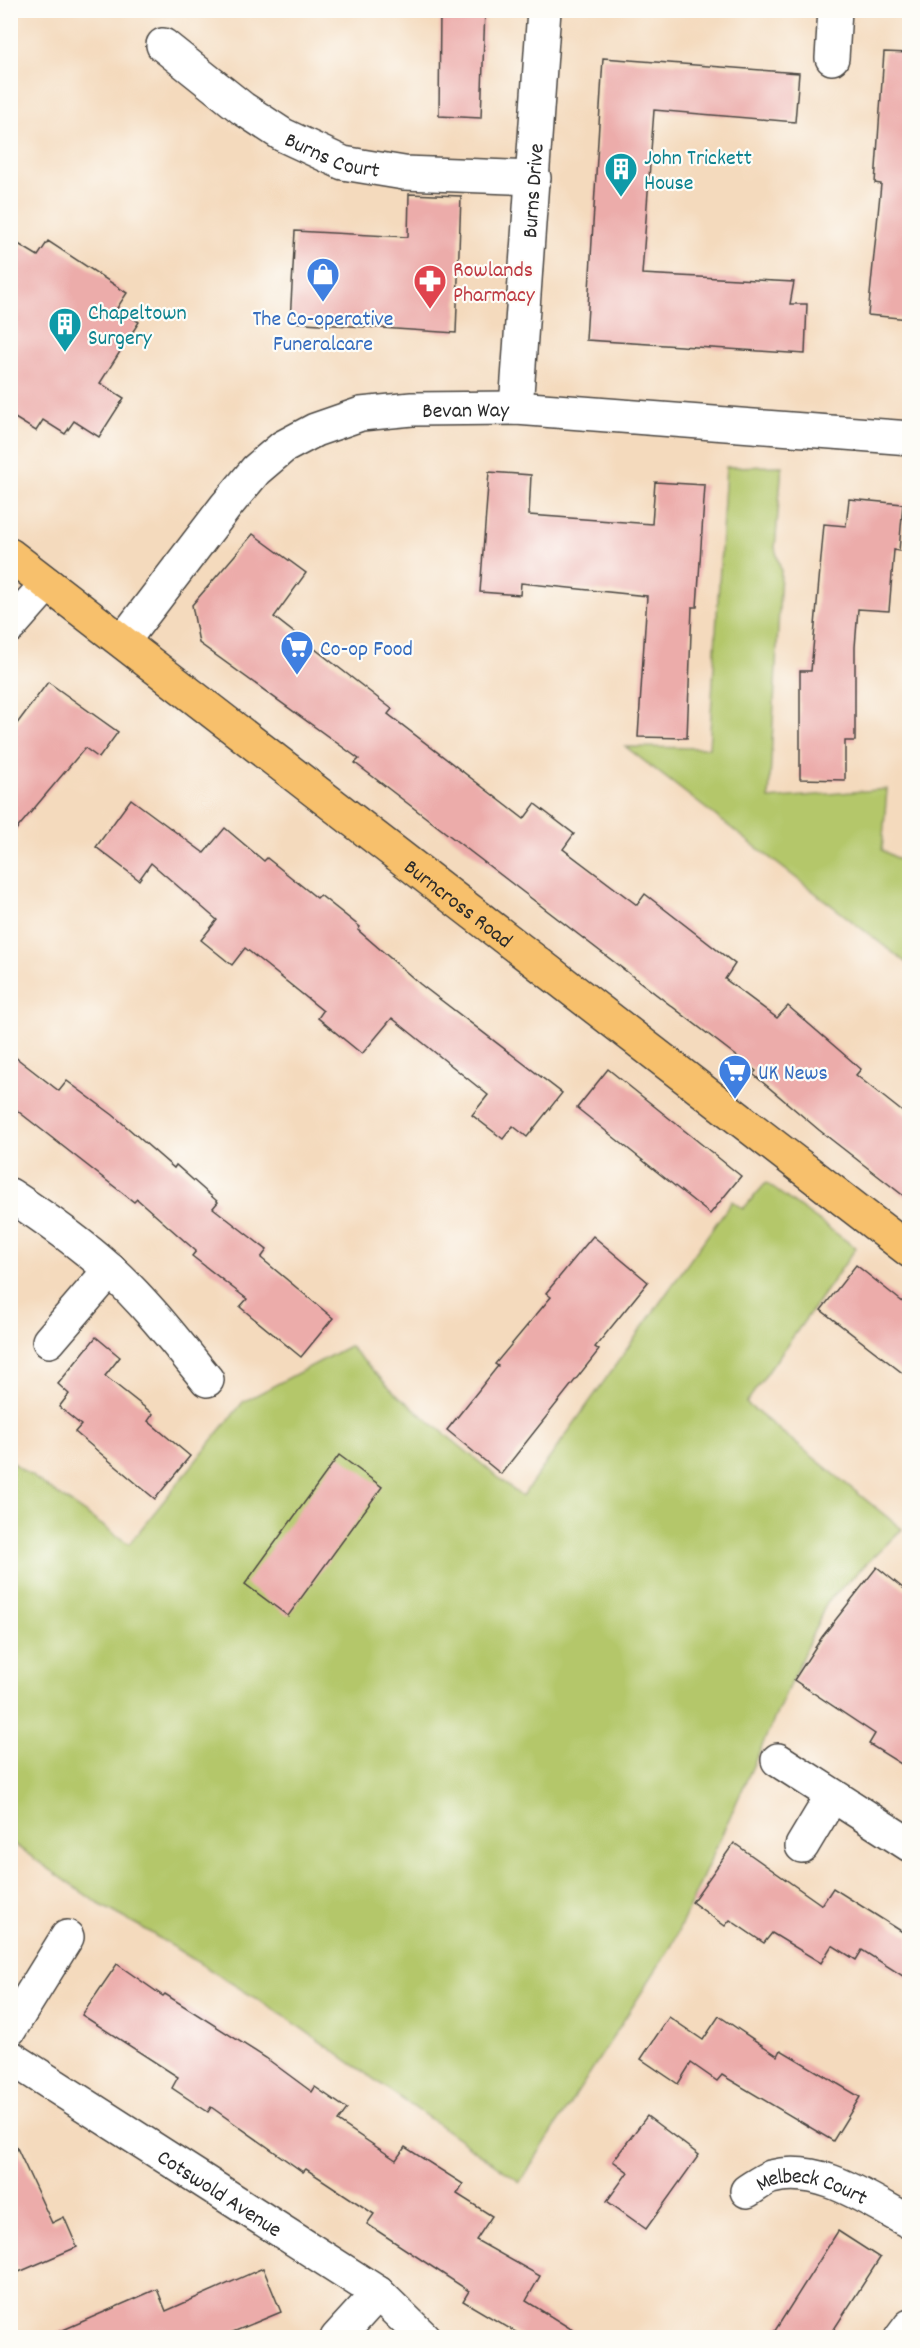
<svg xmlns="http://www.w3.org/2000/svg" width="920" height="2348" font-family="Dekko,sans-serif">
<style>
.green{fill:#b4c76a;stroke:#70794a;stroke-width:1.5}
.building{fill:#ecacaa}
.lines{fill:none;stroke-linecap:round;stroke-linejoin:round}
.minor-casing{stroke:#494541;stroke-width:36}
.major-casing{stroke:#494541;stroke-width:36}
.minor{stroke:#fff;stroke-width:33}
.major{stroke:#f7c06c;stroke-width:33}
.labels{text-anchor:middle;stroke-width:4.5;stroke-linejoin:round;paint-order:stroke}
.street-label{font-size:22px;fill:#2b2b2b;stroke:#fdfcf7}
.culture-label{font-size:22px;fill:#0d838f;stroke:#fdfcf7;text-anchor:start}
.health-label{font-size:22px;fill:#be3a42;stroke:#fdfcf7;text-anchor:start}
.shop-label{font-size:22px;fill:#366cbe;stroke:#fdfcf7;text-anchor:start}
</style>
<rect width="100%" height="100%" fill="#fdfcf7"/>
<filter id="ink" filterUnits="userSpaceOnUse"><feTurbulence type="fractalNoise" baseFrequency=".0167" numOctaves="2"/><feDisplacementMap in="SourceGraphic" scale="12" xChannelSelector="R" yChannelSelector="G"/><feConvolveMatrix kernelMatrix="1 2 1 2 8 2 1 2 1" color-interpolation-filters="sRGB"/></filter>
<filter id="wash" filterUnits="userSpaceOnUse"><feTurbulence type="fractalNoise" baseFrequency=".008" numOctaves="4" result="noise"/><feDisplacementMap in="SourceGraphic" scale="24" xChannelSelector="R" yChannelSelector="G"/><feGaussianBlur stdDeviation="1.35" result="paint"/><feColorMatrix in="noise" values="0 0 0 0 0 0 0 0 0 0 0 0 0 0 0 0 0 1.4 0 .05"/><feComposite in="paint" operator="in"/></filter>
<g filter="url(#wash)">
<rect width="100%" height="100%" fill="#f4dabd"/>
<g class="green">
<polygon points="782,466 775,548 781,571 769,799 887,789 882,850 909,865 909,965 626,747 709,748 726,467"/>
<polygon points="766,1183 856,1248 746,1403 902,1529 827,1602 672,1945 520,2182 281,2014 143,1928 99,1904 11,1842 10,1461 129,1544 243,1402 349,1346 395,1393 522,1497 732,1201 743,1209"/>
</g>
<g id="blocks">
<g class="building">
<polygon points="440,10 485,10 481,118 439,116"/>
<polygon points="884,52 909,53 909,319 868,315 881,184 875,183"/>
<polygon points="603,58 799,73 795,122 654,110 642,274 794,282 790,304 807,304 805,354 586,340"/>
<polygon points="409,194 461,196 456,333 290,322 295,231 408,237"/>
<polygon points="10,239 38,256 48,241 127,293 117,308 139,322 100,383 124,398 99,437 74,421 65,434 43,420 36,431 10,415"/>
<polygon points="489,472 531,475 529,515 652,524 655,482 705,485 697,607 692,607 687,738 638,737 647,596 521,583 520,595 480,592"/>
<polygon points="849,499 903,504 899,551 894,550 889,611 858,609 855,647 855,741 845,741 845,780 800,779 800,671 811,671 824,524 846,526"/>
<polygon points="253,534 306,573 274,617 392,709 388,714 524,819 535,804 574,834 563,849 637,905 645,894 735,964 725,979 777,1018 788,1006 861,1069 856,1075 909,1117 909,1200 819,1130 753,1074 756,1071 355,763 359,759 199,643 192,605"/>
<polygon points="48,682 118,732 99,758 85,748 10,837 10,733"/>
<polygon points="131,799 204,853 225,828 264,861 267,858 317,898 320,895 360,927 358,930 420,984 562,1093 527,1137 513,1126 503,1139 472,1115 488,1095 392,1018 362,1054 318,1018 323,1011 245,948 232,965 201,940 217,920 151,863 139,880 96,847"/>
<polygon points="10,1053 59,1091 67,1081 113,1115 174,1168 176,1165 218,1202 213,1208 267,1250 261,1258 333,1318 301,1357 240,1307 247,1299 192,1256 196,1251 137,1199 134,1202 10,1105"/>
<polygon points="608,1069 741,1176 710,1214 577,1108"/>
<polygon points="593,1236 648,1282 595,1347 599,1350 501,1474 447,1430 498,1366 495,1364 551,1297 546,1293"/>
<polygon points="856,1265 909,1307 909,1378 821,1310"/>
<polygon points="96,1337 120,1357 105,1376 153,1414 148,1421 190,1456 155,1499 75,1432 81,1425 59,1407 69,1394 58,1384"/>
<polygon points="339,1455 382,1487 288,1616 245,1584"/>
<polygon points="877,1567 909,1593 909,1769 869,1744 875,1734 794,1680 822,1637"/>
<polygon points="734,1843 822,1905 833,1888 909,1936 909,1980 862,1950 856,1960 832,1945 821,1963 772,1933 764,1943 730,1920 725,1926 692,1902"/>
<polygon points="117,1964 163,1996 165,1994 266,2058 312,2092 315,2087 347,2109 338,2121 396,2160 405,2147 463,2184 457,2194 492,2216 476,2240 540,2276 526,2301 584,2337 524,2337 463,2301 469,2291 367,2224 374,2214 306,2169 303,2172 211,2107 208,2112 172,2088 178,2077 82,2015"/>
<polygon points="719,2016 778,2056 781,2050 860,2097 833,2141 722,2075 717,2081 691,2063 678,2084 641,2059 669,2017 703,2040"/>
<polygon points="647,2116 699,2155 646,2229 607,2201 628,2172 613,2161"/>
<polygon points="10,2133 52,2223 64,2217 77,2247 19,2272 10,2254"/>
<polygon points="838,2231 880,2258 829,2337 771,2337"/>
<polygon points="263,2268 281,2312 221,2337 47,2337 157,2289 166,2311"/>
</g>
</g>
</g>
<g filter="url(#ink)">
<use href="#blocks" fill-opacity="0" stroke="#494541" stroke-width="1.5"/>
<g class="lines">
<g class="minor-casing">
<g id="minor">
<path id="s1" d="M 163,45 L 242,108 L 283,135 L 343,163 L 404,173 L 534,178"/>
<polyline points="832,58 835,10"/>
<path id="s2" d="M 516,408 L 544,10"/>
<polyline points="10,626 47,584"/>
<path id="s3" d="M 123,641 L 226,506 L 256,470 L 283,447 L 315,430 L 361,414 L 412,409 L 516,408 L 910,438"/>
<path d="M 10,1195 C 45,1218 79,1242 110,1270 C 146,1303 176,1342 207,1380"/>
<polyline points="49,1341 110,1270"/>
<polyline points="778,1760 910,1845"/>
<polyline points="802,1846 832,1796"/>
<polyline points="10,2029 67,1937"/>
<path id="s4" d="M 10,2057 L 378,2293 L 424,2338"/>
<path id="s5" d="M 747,2191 C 755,2186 763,2180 771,2177 C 821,2164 868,2200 910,2222"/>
<polyline points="337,2338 378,2293"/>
<polyline points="901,2338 910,2326"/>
</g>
</g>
<g class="major-casing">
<g id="major">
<path id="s6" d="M 10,555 L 910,1251"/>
</g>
</g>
<use href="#minor" class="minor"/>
<use href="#major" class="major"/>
</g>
</g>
<defs>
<g id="building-pin" transform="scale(1.725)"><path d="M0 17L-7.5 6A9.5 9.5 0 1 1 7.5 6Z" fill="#0f9aa8" stroke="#fdfcf7"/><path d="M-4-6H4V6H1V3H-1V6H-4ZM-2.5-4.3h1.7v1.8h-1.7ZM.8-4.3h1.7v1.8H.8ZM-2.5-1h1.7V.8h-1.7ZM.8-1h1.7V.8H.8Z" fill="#fff"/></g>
<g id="shop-pin" transform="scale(1.725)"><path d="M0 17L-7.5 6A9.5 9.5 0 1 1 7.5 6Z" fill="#3f7fe0" stroke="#fdfcf7"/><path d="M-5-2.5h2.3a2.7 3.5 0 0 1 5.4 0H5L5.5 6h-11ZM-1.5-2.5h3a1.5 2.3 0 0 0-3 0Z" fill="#fff"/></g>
<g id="pharmacy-pin" transform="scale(1.725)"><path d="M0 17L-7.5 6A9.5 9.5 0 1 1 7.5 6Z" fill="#e0444e" stroke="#fdfcf7"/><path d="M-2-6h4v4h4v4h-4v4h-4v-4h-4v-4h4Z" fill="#fff"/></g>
<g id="supermarket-pin" transform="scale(1.725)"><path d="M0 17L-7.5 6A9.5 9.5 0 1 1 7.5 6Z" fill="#3f7fe0" stroke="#fdfcf7"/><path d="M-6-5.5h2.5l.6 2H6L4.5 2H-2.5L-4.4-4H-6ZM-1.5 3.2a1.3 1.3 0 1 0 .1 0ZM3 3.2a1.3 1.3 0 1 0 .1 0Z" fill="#fff"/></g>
</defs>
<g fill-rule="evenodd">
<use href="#building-pin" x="621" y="169"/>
<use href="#shop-pin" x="323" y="274"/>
<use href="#pharmacy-pin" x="430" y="281"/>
<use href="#building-pin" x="65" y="324"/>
<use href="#supermarket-pin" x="297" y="647"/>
<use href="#supermarket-pin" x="735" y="1071"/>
</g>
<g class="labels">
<g class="street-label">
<text dy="8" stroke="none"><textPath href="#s1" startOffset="204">Burns Court</textPath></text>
<text dy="8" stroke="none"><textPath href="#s2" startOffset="218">Burns Drive</textPath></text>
<text dy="8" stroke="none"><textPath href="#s3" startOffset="442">Bevan Way</textPath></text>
<text dy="8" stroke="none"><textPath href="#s6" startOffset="568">Burncross Road</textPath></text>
<text dy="8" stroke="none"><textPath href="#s4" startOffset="250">Cotswold Avenue</textPath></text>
<text dy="8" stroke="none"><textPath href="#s5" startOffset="70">Melbeck Court</textPath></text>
</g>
<g class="culture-label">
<text x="644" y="164">John Trickett<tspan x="644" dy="25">House</tspan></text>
<text x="88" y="319">Chapeltown<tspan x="88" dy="25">Surgery</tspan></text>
</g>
<g class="health-label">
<text x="453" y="276">Rowlands<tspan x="453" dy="25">Pharmacy</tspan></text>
</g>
<g class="shop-label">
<text x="323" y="325" text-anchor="middle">The Co-operative<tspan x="323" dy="25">Funeralcare</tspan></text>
<text x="320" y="655">Co-op Food</text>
<text x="758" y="1079">UK News</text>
</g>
</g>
<rect width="920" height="2348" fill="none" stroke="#fdfcf7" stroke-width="36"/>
</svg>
